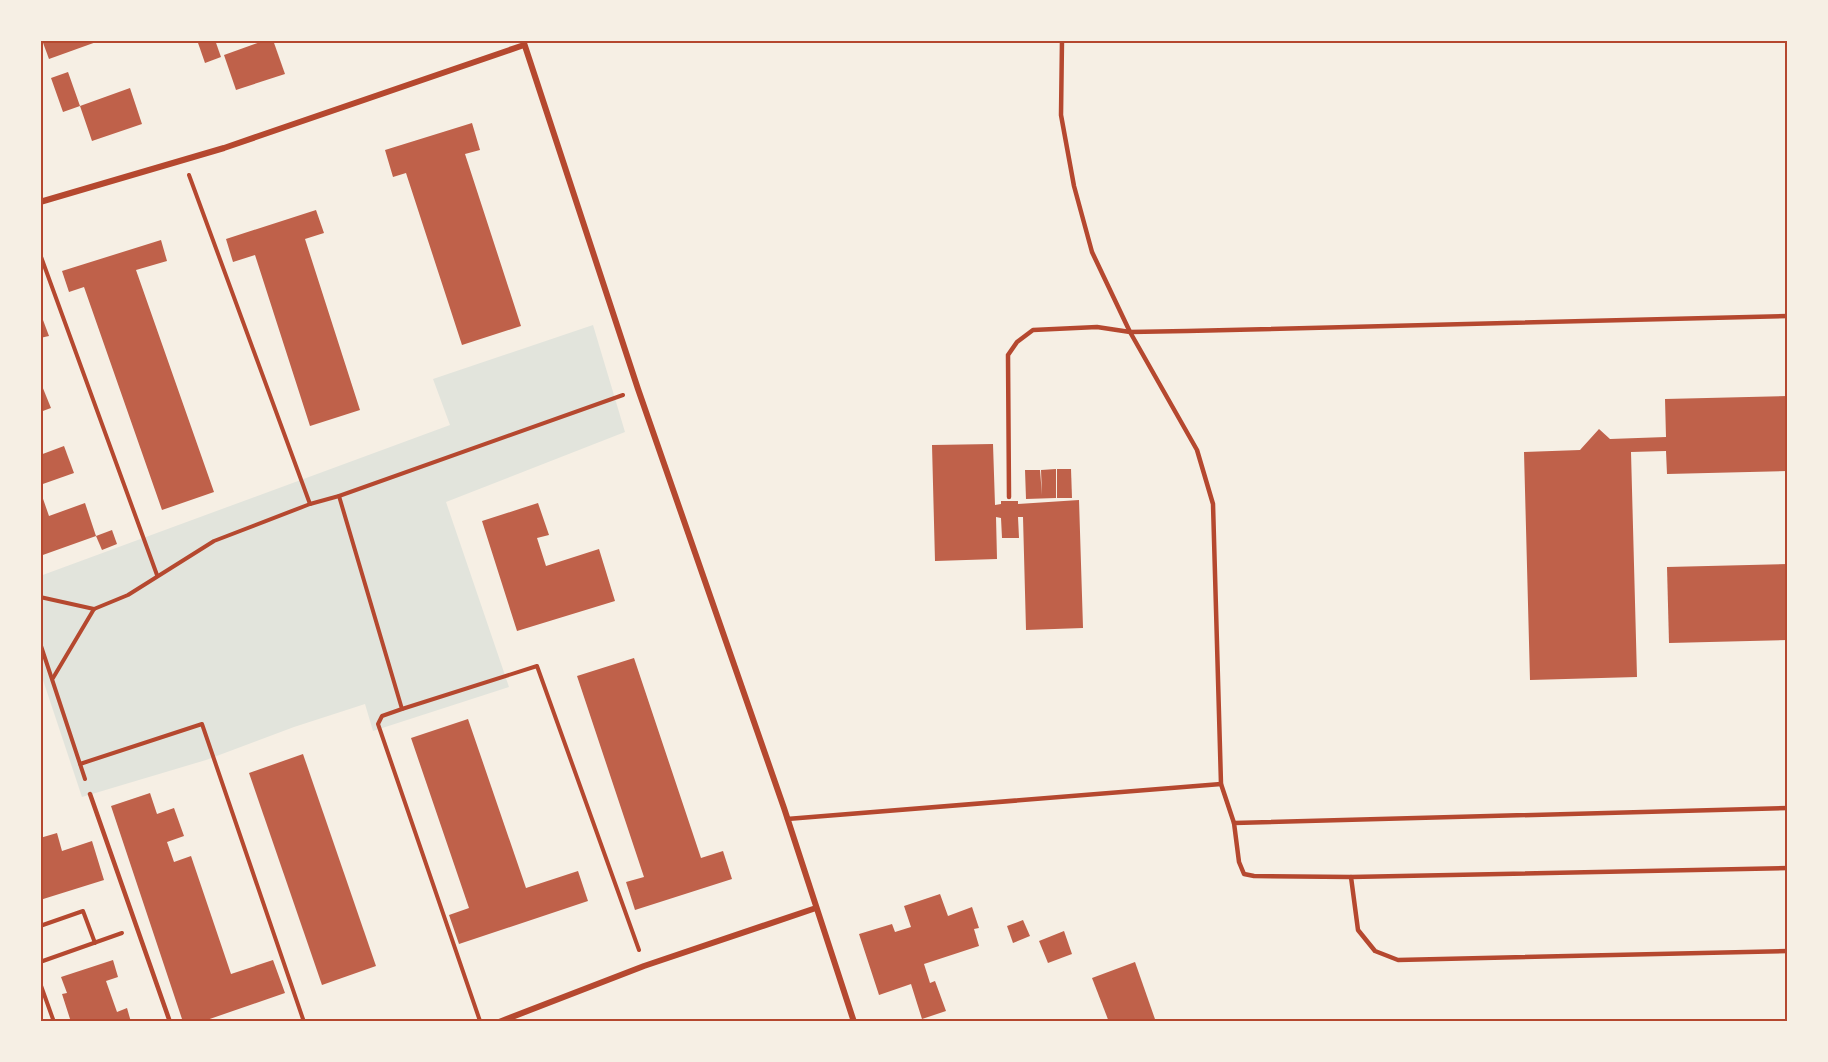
<svg xmlns="http://www.w3.org/2000/svg" width="1828" height="1062" font-family="Barlow,sans-serif">
<style>
.green{fill:#e2e4dc}
.building{fill:#bf614a}
.lines{fill:none;stroke-linecap:round;stroke-linejoin:round}
.path{stroke:#b5482f;stroke-width:4}
.service{stroke:#b5482f;stroke-width:4.5}
.minor{stroke:#b5482f;stroke-width:6}
.neatline{fill:none;stroke:#b5482f;stroke-width:2}
</style>
<rect width="100%" height="100%" fill="#f6efe4"/>
<polygon class="green" points="593,325 625,432 446,502 509,687 373,731 365,704 294,727 206,760 82,797 41,674 40,576 450,425 433,379"/>
<g class="building">
<polygon points="42,40 99,40 99,41 49,59"/>
<polygon points="197,40 215,40 221,57 205,63"/>
<polygon points="266,40 273,40 285,74 236,90 224,55"/>
<polygon points="68,72 80,106 130,88 142,124 92,141 80,106 63,112 51,78"/>
<polygon points="472,123 480,150 465,154 521,326 462,345 406,173 393,177 385,150"/>
<polygon points="316,210 324,233 305,239 360,410 310,426 255,255 233,262 226,239"/>
<polygon points="161,240 167,261 136,270 214,492 162,510 84,287 69,292 62,271"/>
<polygon points="40,312 49,336 40,338"/>
<polygon points="40,381 51,408 40,412"/>
<polygon points="1788,396 1788,471 1667,474 1666,451 1631,452 1637,677 1530,680 1524,452 1580,450 1599,429 1610,439 1666,437 1665,399"/>
<polygon points="993,444 995,505 1001,504 1001,501 1018,501 1018,504 1079,500 1083,628 1026,630 1023,517 1018,517 1019,538 1002,538 1001,518 996,517 997,559 935,561 932,445"/>
<polygon points="64,446 74,473 40,485 40,455"/>
<polygon points="1056,469 1056,498 1026,499 1025,470 1040,470 1042,495 1041,470"/>
<polygon points="1057,469 1071,469 1072,498 1057,498"/>
<polygon points="41,493 49,516 85,503 96,536 40,556"/>
<polygon points="538,503 549,535 537,538 546,566 599,549 615,601 517,631 482,521"/>
<polygon points="112,530 117,544 102,550 96,536"/>
<polygon points="1788,564 1788,640 1669,643 1667,567"/>
<polygon points="634,658 701,858 723,851 732,879 635,910 626,882 644,877 577,676"/>
<polygon points="468,719 526,888 578,871 588,901 459,944 449,915 469,908 411,738"/>
<polygon points="303,754 376,966 322,985 249,773"/>
<polygon points="150,793 157,814 174,808 184,836 167,842 174,862 191,856 231,974 273,960 285,993 201,1022 183,1022 111,806"/>
<polygon points="57,833 62,851 92,841 104,880 40,900 40,838"/>
<polygon points="940,894 948,916 972,907 979,928 974,929 979,946 924,964 930,983 935,981 946,1011 922,1019 911,984 879,995 859,934 892,924 895,932 911,927 904,906"/>
<polygon points="1023,920 1030,936 1013,943 1007,926"/>
<polygon points="1064,931 1072,954 1048,963 1039,941"/>
<polygon points="113,960 118,977 106,981 117,1012 127,1008 131,1022 71,1022 62,994 67,993 61,977"/>
<polygon points="1135,962 1156,1022 1109,1022 1092,978"/>
</g>
<g class="lines">
<g class="path">
<polyline points="189,175 310,504"/>
<polyline points="40,254 157,575"/>
<polyline points="339,496 402,709 537,666 639,950"/>
<polyline points="40,597 94,609"/>
<polyline points="40,643 85,779"/>
<polyline points="53,678 94,609 128,595 214,541 310,504 339,496 623,395"/>
<polyline points="402,709 382,716 378,724 480,1021"/>
<polyline points="80,764 202,724 304,1022"/>
<polyline points="40,926 83,911 95,943"/>
<polyline points="40,962 122,933"/>
<polyline points="40,983 54,1022"/>
</g>
<g class="service">
<polyline points="1062,40 1061,115 1074,186 1092,252 1130,332 1197,450 1213,504 1221,784 1234,823"/>
<polyline points="1009,497 1008,355 1017,342 1033,330 1097,327 1130,332 1187,331 1788,316"/>
<polyline points="90,794 170,1022"/>
<polyline points="787,819 1221,784"/>
<polyline points="1788,868 1351,877 1358,930 1375,951 1398,960 1788,951"/>
<polyline points="1351,877 1254,876 1244,874 1239,862 1234,823 1788,808"/>
</g>
<g class="minor">
<polyline points="523,40 638,389 784,808 854,1022"/>
<polyline points="40,202 224,148 524,45"/>
<polyline points="499,1022 644,966 816,908"/>
</g>
</g>
<rect width="1828" height="1062" fill="none" stroke="#f6efe4" stroke-width="84"/>
<rect x="42" y="42" width="1744" height="978" class="neatline"/>
</svg>
